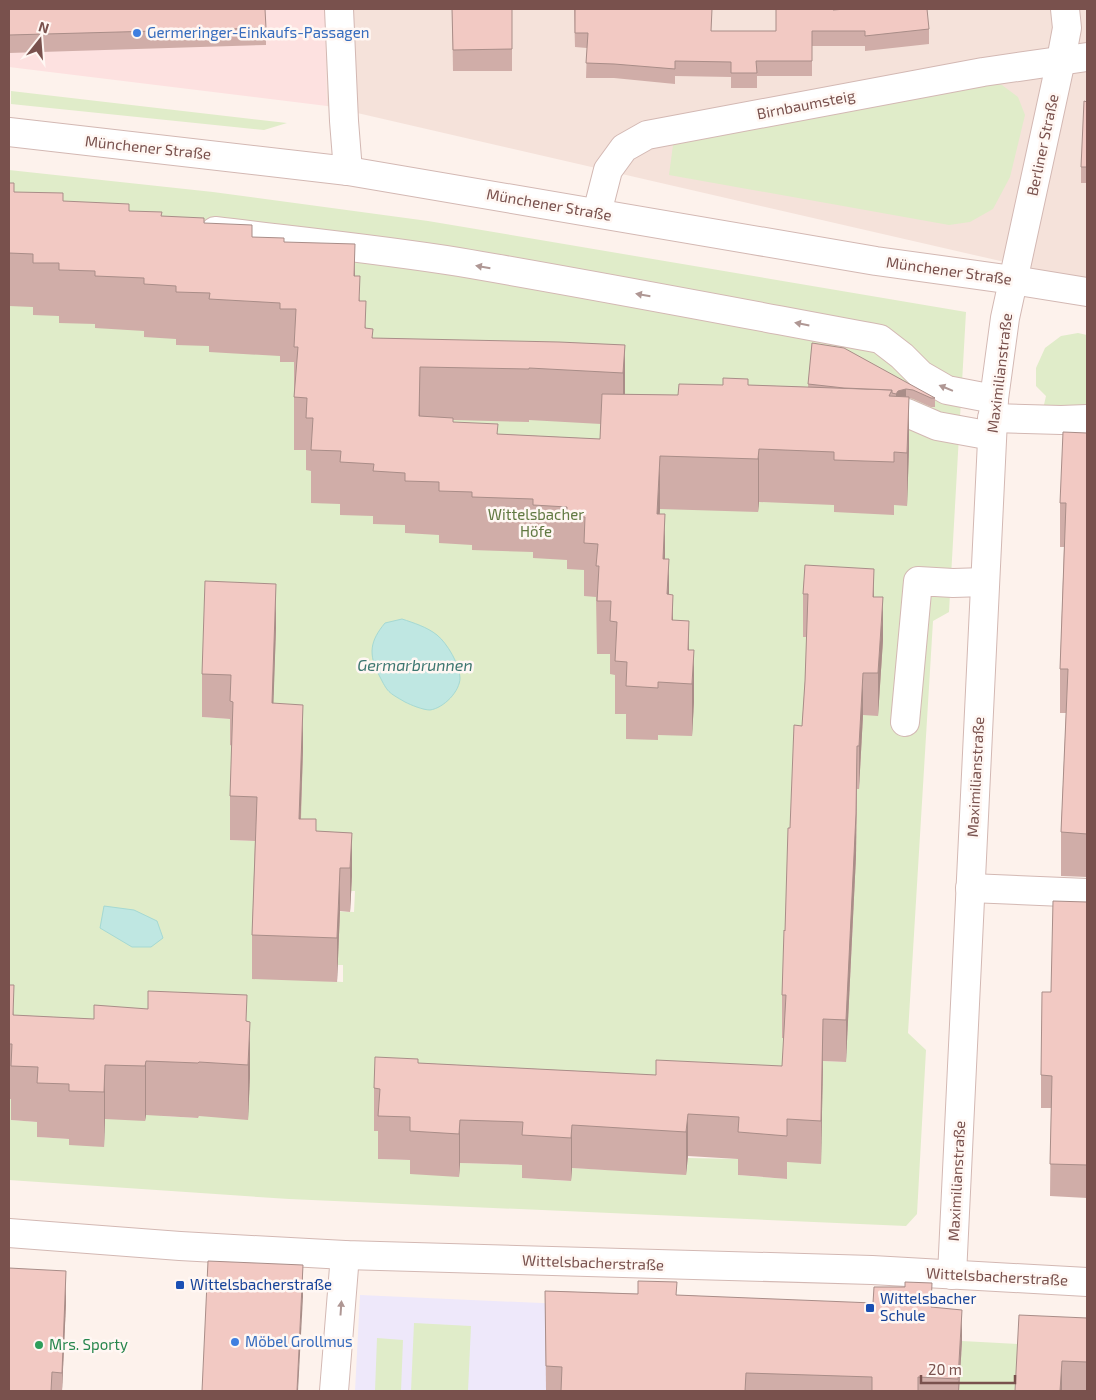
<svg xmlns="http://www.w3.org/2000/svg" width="1096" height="1400" font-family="'Exo 2',sans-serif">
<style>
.residential{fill:#f5e2da}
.commercial{fill:#fde1e0}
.education{fill:#eee8fa}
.green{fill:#e0ecc9;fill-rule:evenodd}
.water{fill:#bfe7e2;stroke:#a5d9d3}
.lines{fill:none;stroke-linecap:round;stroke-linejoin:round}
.minor-casing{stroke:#d3b8b3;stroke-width:30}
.minor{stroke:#fff;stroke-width:28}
.wall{fill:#d0ada8;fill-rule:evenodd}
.shaded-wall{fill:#a98d88}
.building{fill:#f2c9c3;stroke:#a98d88}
.oneway{fill:#af9794}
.shop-dot{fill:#3f7fe0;stroke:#fff7f3;stroke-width:2}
.transit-dot{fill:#1a4fb4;stroke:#fff7f3;stroke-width:2}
.leisure-dot{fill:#2e9e5b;stroke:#fff7f3;stroke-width:2}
.labels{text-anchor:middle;stroke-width:5;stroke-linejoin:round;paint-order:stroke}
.shop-label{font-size:15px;fill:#366cbe;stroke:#fff7f3;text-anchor:start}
.street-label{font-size:15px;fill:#79514d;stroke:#fff7f3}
.park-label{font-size:15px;fill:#617942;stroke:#fff7f3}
.transit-label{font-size:15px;fill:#164399;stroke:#fff7f3;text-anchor:start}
.leisure-label{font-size:15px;fill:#27864d;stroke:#fff7f3;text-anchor:start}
.water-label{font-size:16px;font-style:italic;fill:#3d7670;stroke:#fff7f3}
</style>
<rect width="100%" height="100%" fill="#fdf2ec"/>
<polygon class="residential" points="325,9 1087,9 1087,281 327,106"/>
<polygon class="commercial" points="9,9 325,9 327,106 9,67"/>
<polygon class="education" points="360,1295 874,1318 941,1391 355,1391"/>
<g class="green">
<polygon points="984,82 1002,85 1018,97 1025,115 1010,177 993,209 970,222 949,225 669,175 673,145"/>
<polygon points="11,91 287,123 264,130 11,104"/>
<path d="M 9,170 L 213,192 L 428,221 L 966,312 L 949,612 L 933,621 L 908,1033 L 926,1050 L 917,1214 L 906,1226 L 289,1199 L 9,1180 L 9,1099 L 12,1099 L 11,1120 L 38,1122 L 38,1137 L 69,1139 L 104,1147 L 105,1119 L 147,1103 L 162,1116 L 198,1118 L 199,1111 L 9,1040 ZM 275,628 L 271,747 L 316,875 L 352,877 L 351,891 L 355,891 L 354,912 L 329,911 L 338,965 L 343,965 L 343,982 L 304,980 L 257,841 L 231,840 L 233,746 L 230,745 L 231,719 L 202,717 ZM 861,747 L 859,789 L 853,789 L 853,919 L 849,995 L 844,995 L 848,1023 L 846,1062 L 823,1061 L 822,1084 L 787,1162 L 786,1179 L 738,1175 L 739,1159 L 688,1158 L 686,1174 L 572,1168 L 570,1181 L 522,1178 L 523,1165 L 460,1163 L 459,1177 L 410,1160 L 378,1159 L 380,1131 L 782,1120 L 791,1038 L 782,1037 Z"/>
<polygon points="1078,333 1087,335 1087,412 1043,409 1046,396 1036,386 1036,368 1045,348 1061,336"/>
<polygon points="414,1323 471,1326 468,1391 411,1391"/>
<polygon points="377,1338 403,1340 401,1391 375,1391"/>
<polygon points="962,1341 1019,1344 1017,1391 959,1391"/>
</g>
<g class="water">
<path d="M 402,619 C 414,623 427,627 437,635 C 447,643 460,665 460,678 C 460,691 444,708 430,710 C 423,710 411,705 405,702 C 388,692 388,693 379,675 C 368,654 370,641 385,623 Z"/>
<polygon points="104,906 134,910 157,921 163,938 151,947 132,947 100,928"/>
</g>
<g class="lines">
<g class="minor-casing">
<g id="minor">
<polyline points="339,9 344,121 348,171"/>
<polyline points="9,132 348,171 876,261 1013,280 1087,292"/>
<polyline points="597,213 608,170 624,148 647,135 983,72 1087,57"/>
<path d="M 215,231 C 297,241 378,249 459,262 C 600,286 740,313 880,339 L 902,356 L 921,375 L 947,390 L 994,399"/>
<polyline points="907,413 937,426 992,436"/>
<polyline points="992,418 1061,420 1087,419"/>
<polyline points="905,722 918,581 953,583 985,582"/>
<polyline points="970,888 1087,893"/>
<polyline points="9,1233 180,1246 345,1255 872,1270 1087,1282"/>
<polyline points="952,1275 994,399 1005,318 1061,60 1067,28 1065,9"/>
<polyline points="334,1391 345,1255"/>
</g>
</g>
<use href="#minor" class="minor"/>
</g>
<g class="wall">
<polygon points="9,9 266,28 266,45 9,53"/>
<polygon points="452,9 512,9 512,71 453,71"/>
<polygon points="574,9 711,31 776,31 833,10 929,29 929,44 865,51 865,46 812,46 812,76 757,76 757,88 731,88 731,77 675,76 675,84 614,78 586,78 587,48 575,47"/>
<polygon points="1087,102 1087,183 1081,183 1081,167"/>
<path d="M 9,183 L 14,192 L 63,201 L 129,211 L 204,223 L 252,237 L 284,242 L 355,276 L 360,301 L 366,328 L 373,338 L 625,345 L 625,394 L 678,395 L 723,385 L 748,385 L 808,387 L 812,343 L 935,398 L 935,407 L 931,407 L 913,399 L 909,398 L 909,449 L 907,506 L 894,505 L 894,515 L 834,512 L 834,505 L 759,502 L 758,512 L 660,509 L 659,514 L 669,595 L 673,620 L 689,650 L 694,702 L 692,736 L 658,735 L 658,740 L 626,739 L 626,714 L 615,714 L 615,675 L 610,674 L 610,654 L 597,654 L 596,597 L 584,596 L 584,570 L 567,569 L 567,560 L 533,558 L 533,552 L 472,550 L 472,545 L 439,543 L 439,535 L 405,533 L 405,525 L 373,524 L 373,516 L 340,515 L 340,504 L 311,503 L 311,471 L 306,470 L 306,450 L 294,450 L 294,362 L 280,362 L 280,356 L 209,352 L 209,346 L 176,345 L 176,339 L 144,337 L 144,331 L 95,328 L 95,324 L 59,323 L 59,316 L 33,315 L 33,307 L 9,306 ZM 453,420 L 529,422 L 529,420 L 601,424 L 600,439 L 498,434 L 453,422 Z"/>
<polygon points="1087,433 1087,877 1061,876 1061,832 1066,713 1060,713 1060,669 1064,547 1060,547 1060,503"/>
<polygon points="805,565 874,597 883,640 878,716 863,715 859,789 857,789 856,856 846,1062 823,1061 821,1164 787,1162 787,1179 738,1175 738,1159 688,1156 686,1175 572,1168 571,1181 522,1178 522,1165 460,1163 459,1177 410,1174 410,1160 378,1159 378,1131 374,1131 374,1088 418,1063 656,1075 782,1066 784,1038 782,1038 782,995 790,828 802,726 805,681 807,637 803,637 803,594"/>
<polygon points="276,628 273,703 303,749 301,819 316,831 352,833 352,876 350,912 340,911 337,982 252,979 252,935 255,841 230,840 230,796 232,746 230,745 230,719 202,717 202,674"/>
<polygon points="1087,902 1087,1198 1050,1196 1051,1108 1041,1108 1041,1075 1051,992"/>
<polygon points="9,985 14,1015 94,1019 148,1009 247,1022 250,1076 248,1120 199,1116 198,1118 146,1115 145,1121 105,1119 104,1147 69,1145 69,1139 37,1137 37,1122 11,1120 11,1099 9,1099"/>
<polygon points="545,1291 677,1295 932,1307 962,1341 959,1391 546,1391"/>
<polygon points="66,1303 62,1391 9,1391"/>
<polygon points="1087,1318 1087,1391 1062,1390 1015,1391"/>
</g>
<g class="shaded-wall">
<polygon points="355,244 355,297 354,276"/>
<polygon points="625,345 625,398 623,425 623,373"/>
<polygon points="420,367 420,420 419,416"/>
<polygon points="906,389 906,397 896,403 896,394 898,391"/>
<polygon points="909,397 909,449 907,506 907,453"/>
<polygon points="759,449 759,502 758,512 758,459"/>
<polygon points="660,456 660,509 657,567 657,514"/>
<polygon points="665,514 665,567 663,559"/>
<polygon points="669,559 669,612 667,594"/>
<polygon points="874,569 874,611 873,597"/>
<polygon points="276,584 276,628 272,747 272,703"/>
<polygon points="673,595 673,647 672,620"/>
<polygon points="883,597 883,640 878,716 878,673"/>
<polygon points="689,621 689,674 688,650"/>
<polygon points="694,650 694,702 692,736 692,684"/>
<polygon points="863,673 863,715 859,789 859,746"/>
<polygon points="303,705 303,749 299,863 299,819"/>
<polygon points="857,746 856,856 846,1062 846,1020"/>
<polygon points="352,833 352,876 350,912 350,868"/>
<polygon points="340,868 340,911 337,982 337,938"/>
<polygon points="823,1019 823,1061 821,1164 821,1121"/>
<polygon points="250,1022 250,1076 248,1120 248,1065"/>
<polygon points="146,1061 146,1115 145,1121 145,1066"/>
<polygon points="105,1065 105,1119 104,1147 104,1092"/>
<polygon points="688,1114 688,1156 686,1175 686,1132"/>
<polygon points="460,1120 460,1163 459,1177 459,1134"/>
<polygon points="572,1125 572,1168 571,1181 571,1138"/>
<polygon points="303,1265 303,1297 298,1391 297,1391"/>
<polygon points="66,1271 66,1303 62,1391 62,1373"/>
<polygon points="962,1310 962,1341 959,1391 958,1391"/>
<polygon points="1062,1361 1062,1391 1060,1391"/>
</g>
<g class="building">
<polygon points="9,9 265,9 266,28 9,35"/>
<polygon points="452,9 512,9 512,49 453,50"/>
<polygon points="575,9 712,9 711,31 776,31 776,9 833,9 833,10 846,9 927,9 929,29 865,36 865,31 812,31 812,61 756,61 757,73 731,73 731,62 675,61 675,69 614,64 586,63 588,33 575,33"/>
<polygon points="1084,101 1087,102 1087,167 1081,167"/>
<polygon points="9,183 14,183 14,192 63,193 63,201 129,204 129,211 162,212 161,216 204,218 204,223 252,225 252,237 284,238 284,242 355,244 354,276 360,276 359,301 366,301 365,328 373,329 372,338 559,342 625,345 623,373 529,368 529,369 420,367 419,416 453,418 453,422 498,424 497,434 600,439 602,394 678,395 679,384 723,385 723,378 748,379 748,385 892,390 889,396 909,397 907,453 894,452 894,462 834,460 834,452 759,449 758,459 660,456 657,514 665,514 663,559 669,559 667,594 673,595 672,620 689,621 688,650 694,650 692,684 658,682 658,688 626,686 627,662 615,661 617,622 610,621 611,601 597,601 599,566 596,566 598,544 584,543 585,517 567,516 567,507 533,505 533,499 472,497 472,492 439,491 439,482 405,481 405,473 373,471 374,464 340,462 341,451 311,450 313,418 306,418 307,398 294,397 298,347 294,347 296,309 280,309 280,303 209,299 210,293 176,292 176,286 144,284 144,278 95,276 95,271 59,270 59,263 33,263 33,254 9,253"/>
<polygon points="812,343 844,348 935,398 931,398 913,390 906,389 898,391 896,394 892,393 892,390 844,388 808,384"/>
<polygon points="1063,432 1087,433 1087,834 1061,832 1068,669 1060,669 1066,503 1060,503"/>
<polygon points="805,565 874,569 873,597 883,597 878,673 863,673 859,746 857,746 856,814 846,1020 823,1019 821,1121 787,1119 787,1136 738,1132 739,1117 688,1114 686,1132 572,1125 571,1138 522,1135 523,1122 460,1120 459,1134 410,1131 410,1117 378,1116 380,1089 374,1088 375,1057 418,1059 418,1063 656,1075 656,1060 782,1066 786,995 782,995 784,930 785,931 788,828 790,828 794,725 802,726 805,681 808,594 803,594"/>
<polygon points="205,581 276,584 272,703 303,705 299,819 316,819 316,831 352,833 350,868 340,868 337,938 252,935 257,797 230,796 233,702 230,701 231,675 202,674"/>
<polygon points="1053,901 1087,902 1087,1165 1050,1164 1052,1076 1041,1075 1042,992 1051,992"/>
<polygon points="9,985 14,985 13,1015 94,1019 94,1005 148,1009 148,991 247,995 246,1021 250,1022 248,1065 199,1062 198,1063 146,1061 145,1066 105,1065 104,1092 69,1091 69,1084 37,1083 38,1067 11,1066 12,1044 9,1044"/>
<polygon points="208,1261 303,1265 297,1391 202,1391"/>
<polygon points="9,1268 66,1271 62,1373 52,1372 51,1391 9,1391"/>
<polygon points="638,1281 677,1282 676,1295 873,1303 874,1287 905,1287 905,1282 932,1283 931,1307 962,1310 958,1379 918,1377 918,1391 872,1391 872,1377 746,1373 745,1391 561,1391 562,1367 546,1366 545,1291 638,1294"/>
<polygon points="1019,1315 1087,1318 1087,1362 1062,1361 1060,1391 1015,1391"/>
</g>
<defs><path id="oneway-solid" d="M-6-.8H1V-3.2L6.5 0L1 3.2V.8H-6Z" transform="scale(1.25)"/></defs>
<g class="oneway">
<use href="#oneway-solid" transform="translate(483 267) rotate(-170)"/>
<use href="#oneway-solid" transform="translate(643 295) rotate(-170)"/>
<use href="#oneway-solid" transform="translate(802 324) rotate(-169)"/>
<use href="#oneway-solid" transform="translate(946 388) rotate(-158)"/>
<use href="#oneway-solid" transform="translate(341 1308) rotate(-86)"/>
</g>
<g class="shop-dot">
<circle cx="137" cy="33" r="5"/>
<circle cx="235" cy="1342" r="5"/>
</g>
<g class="transit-dot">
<rect x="175" y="1280" width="10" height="10" rx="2.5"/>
<rect x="865" y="1303" width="10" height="10" rx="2.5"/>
</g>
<circle class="leisure-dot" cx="39" cy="1345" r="5"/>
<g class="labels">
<g class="shop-label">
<text x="147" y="38">Germeringer-Einkaufs-Passagen</text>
<text x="245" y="1347">Möbel Grollmus</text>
</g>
<g class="street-label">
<text transform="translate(806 105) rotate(-11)" y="5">Birnbaumsteig</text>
<text transform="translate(1043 145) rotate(-78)" y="5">Berliner Straße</text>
<text transform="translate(148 148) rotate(6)" y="5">Münchener Straße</text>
<text transform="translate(549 205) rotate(10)" y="5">Münchener Straße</text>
<text transform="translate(949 271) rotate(8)" y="5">Münchener Straße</text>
<text transform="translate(1000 373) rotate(-83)" y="5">Maximilianstraße</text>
<text transform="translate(976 777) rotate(-87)" y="5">Maximilianstraße</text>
<text transform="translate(957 1181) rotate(-87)" y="5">Maximilianstraße</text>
<text transform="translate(593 1263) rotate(2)" y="5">Wittelsbacherstraße</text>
<text transform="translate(997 1277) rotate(3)" y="5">Wittelsbacherstraße</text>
</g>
<g class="park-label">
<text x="536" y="520">Wittelsbacher<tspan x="536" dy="17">Höfe</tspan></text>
</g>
<g class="transit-label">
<text x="190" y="1290">Wittelsbacherstraße</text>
<text x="880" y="1304">Wittelsbacher<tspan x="880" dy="17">Schule</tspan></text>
</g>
<g class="leisure-label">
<text x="49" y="1350">Mrs. Sporty</text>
</g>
<g class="water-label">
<text x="415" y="671">Germarbrunnen</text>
</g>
</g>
<rect width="1096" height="1400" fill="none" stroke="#79514d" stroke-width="20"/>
<g transform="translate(40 40) rotate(17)" stroke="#fff7f3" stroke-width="4" paint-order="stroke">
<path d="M0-4L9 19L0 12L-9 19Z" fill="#79514d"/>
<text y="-8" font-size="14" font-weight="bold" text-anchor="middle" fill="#79514d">N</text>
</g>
<path d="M921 1375v8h94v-8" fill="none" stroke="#79514d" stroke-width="2.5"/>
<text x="928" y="1375" font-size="15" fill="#79514d" stroke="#fff7f3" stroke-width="4" paint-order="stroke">20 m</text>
</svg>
